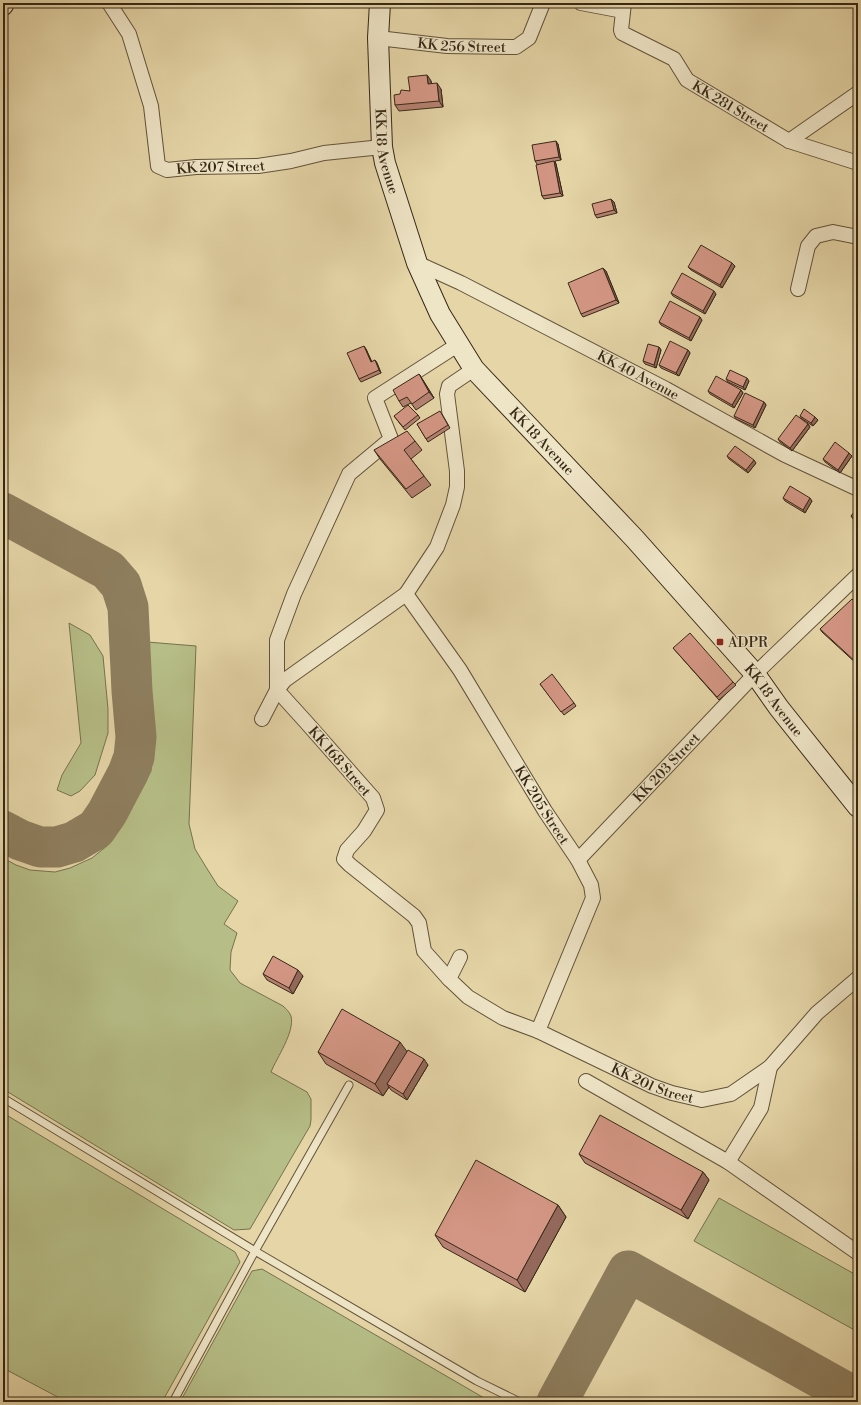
<svg xmlns="http://www.w3.org/2000/svg" width="861" height="1405" font-family="'Libre Bodoni',serif">
<style>
.green{fill:#b6bd86;stroke:#76724e}
.lines{fill:none;stroke-linecap:round;stroke-linejoin:round}
.taxiway{stroke:#8e7e5e;stroke-width:41}
.lane-casing{stroke:#62533a;stroke-width:9}
.street-casing{stroke:#62533a;stroke-width:16}
.secondary-casing{stroke:#362816;stroke-width:22}
.lane{stroke:#eee4c6;stroke-width:7}
.street{stroke:#eee4c6;stroke-width:14}
.secondary{stroke:#eee4c6;stroke-width:20}
.wall{fill:#b68172;stroke:#362816}
.shaded-wall{fill:#94695c;stroke:#362816}
.building{fill:#d49684;stroke:#362816}
.poi-dot{fill:#8f2418;stroke:#eee4c6;stroke-width:1.5}
.labels{text-anchor:middle;stroke-width:3;stroke-linejoin:round;paint-order:stroke}
.street-label{font-size:14px;fill:#362816;stroke:#eee4c6}
.poi-label{font-size:14px;fill:#362816;stroke:#eee4c6;text-anchor:start}
</style>
<rect width="100%" height="100%" fill="#e5d5a7"/>
<filter id="stains"><feTurbulence type="fractalNoise" baseFrequency=".005" numOctaves="4"/><feColorMatrix values="0 0 0 0 .2 0 0 0 0 .09 0 0 0 0 .02 0 0 0 .5 -.17"/></filter>
<radialGradient id="worn" r=".72"><stop offset=".6" stop-color="#630" stop-opacity="0"/><stop offset="1" stop-color="#630" stop-opacity=".3"/></radialGradient>
<g class="green">
<polygon points="69,623 90,635 103,656 108,709 108,733 95,775 80,791 71,796 57,790 62,775 81,743"/>
<path d="M 147,642 L 196,646 L 189,824 L 195,849 L 206,867 L 218,886 L 238,901 L 224,924 L 237,933 L 231,952 L 230,970 L 240,983 L 283,1006 C 286,1009 289,1011 291,1016 C 295,1032 277,1057 271,1072 L 307,1092 L 311,1099 L 311,1120 L 310,1126 L 250,1229 L 234,1230 L 3,1089 L 3,858 L 16,865 L 30,870 L 55,872 L 70,868 L 92,858 L 108,845 L 144,785 L 151,771 L 153,752 Z"/>
<polygon points="3,1113 235,1252 240,1262 162,1402 67,1402 3,1368"/>
<polygon points="719,1198 858,1276 858,1332 694,1241"/>
<polygon points="262,1269 491,1402 180,1402 252,1271"/>
</g>
<g class="lines">
<g class="taxiway">
<polyline points="3,513 108,570 121,585 128,607 132,691 136,737 134,757 128,773 107,813 96,829 74,842 57,847 40,847 20,840 3,831"/>
<polyline points="557,1402 628,1271 858,1399"/>
</g>
<g class="lane-casing">
<g id="lane">
<polyline points="3,1098 255,1251 477,1381 520,1402"/>
<polyline points="173,1402 255,1251 349,1085"/>
</g>
</g>
<g class="street-casing">
<g id="street">
<path id="s1" d="M 109,3 L 129,34 L 151,106 L 158,166 L 167,170 L 196,167 L 258,166 L 291,161 L 324,153 L 382,147"/>
<polyline points="581,3 623,11"/>
<path id="s2" d="M 624,3 L 621,30 L 622,33 L 674,59 L 687,80 L 789,141 L 858,163"/>
<path id="s3" d="M 378,38 L 447,46 L 516,47 L 529,38 L 543,3"/>
<polyline points="789,141 858,93"/>
<path id="s4" d="M 417,263 L 461,283 L 666,389 L 785,455 L 858,489"/>
<polyline points="798,289 808,246 816,236 833,232 858,237"/>
<path id="s5" d="M 474,369 L 449,386 L 447,394 L 457,471 L 457,487 L 453,505 L 437,547 L 406,594 L 460,670 L 545,811 L 578,860 L 591,885 L 593,898 L 538,1031"/>
<polyline points="262,719 277,690 285,680 406,594"/>
<path id="s6" d="M 578,860 L 755,674 L 858,575"/>
<path id="s7" d="M 460,957 L 449,979 L 468,997 L 503,1018 L 538,1031 L 652,1086 L 672,1093 L 702,1100 L 731,1094 L 770,1067 L 817,1013 L 858,978"/>
<polyline points="449,979 424,951 419,923 414,916 350,865 344,859 347,850 364,831 377,810 373,798 306,722 277,690 277,640 294,594 349,474 391,439 375,398 459,344"/>
<polyline points="586,1081 728,1162 858,1253"/>
<polyline points="728,1162 761,1108 770,1067"/>
</g>
</g>
<g class="secondary-casing">
<g id="secondary">
<path id="s8" d="M 380,3 L 378,38 L 382,147 L 385,163 L 417,263 L 440,314 L 474,369 L 634,538 L 755,674 L 779,708 L 858,807"/>
<polyline points="3,5 4,3"/>
</g>
</g>
<use href="#lane" class="lane"/>
<use href="#street" class="street"/>
<use href="#secondary" class="secondary"/>
</g>
<g class="wall">
<polygon points="427,75 431,81 432,84 441,89 443,107 399,111 395,105 400,94 410,91"/>
<polygon points="558,144 561,160 555,161 556,164 563,196 544,199 542,196 537,164 535,161"/>
<polygon points="614,202 617,213 597,218 595,215"/>
<polygon points="732,263 735,266 722,288 691,270 688,267"/>
<polygon points="603,268 606,271 619,303 583,317 581,314"/>
<polygon points="671,293 716,294 705,314 673,296"/>
<polygon points="702,320 691,341 661,325 659,322"/>
<polygon points="659,347 661,350 656,368 645,364 643,361"/>
<polygon points="366,349 372,362 375,360 377,363 381,373 361,382 359,379"/>
<polygon points="688,350 690,353 679,376 661,368 659,365"/>
<polygon points="419,374 434,398 416,410 411,403 403,407 399,401"/>
<polygon points="726,379 749,381 745,390 728,382"/>
<polygon points="741,390 743,393 734,408 710,394 708,391"/>
<polygon points="764,402 766,405 755,428 736,419 734,416"/>
<polygon points="442,414 450,428 428,442 417,424"/>
<polygon points="418,415 420,418 405,430 394,416"/>
<polygon points="800,416 815,417 818,420 813,426 802,419"/>
<polygon points="808,424 810,427 792,451 780,442 778,439"/>
<polygon points="415,441 422,450 411,459 424,476 431,485 412,498 380,459 374,450"/>
<polygon points="849,453 852,456 840,473 825,462 823,459"/>
<polygon points="727,456 756,463 748,473 729,459"/>
<polygon points="783,498 812,501 805,513 785,501"/>
<polygon points="858,508 858,523 853,519 851,516"/>
<polygon points="858,604 858,665 822,632 820,629"/>
<polygon points="673,648 733,682 736,685 719,700"/>
<polygon points="540,684 574,703 576,706 564,715"/>
<polygon points="263,974 303,976 293,994 267,980"/>
<polygon points="318,1052 407,1052 428,1065 407,1100 391,1090 389,1087 383,1096 326,1064"/>
<polygon points="579,1154 703,1172 709,1180 688,1219 585,1163"/>
<polygon points="558,1205 566,1217 525,1292 443,1247 435,1235"/>
</g>
<g class="shaded-wall">
<polygon points="427,75 431,81 432,90 428,84"/>
<polygon points="437,83 441,89 443,107 439,101"/>
<polygon points="556,141 558,144 561,160 559,157"/>
<polygon points="554,161 556,164 563,196 560,193"/>
<polygon points="611,199 614,202 617,213 614,210"/>
<polygon points="732,263 735,266 722,288 720,285"/>
<polygon points="603,268 606,271 619,303 616,300"/>
<polygon points="714,291 716,294 705,314 703,311"/>
<polygon points="700,317 702,320 691,341 689,338"/>
<polygon points="364,346 366,349 373,365 371,362"/>
<polygon points="659,347 661,350 656,368 654,365"/>
<polygon points="688,350 690,353 679,376 676,373"/>
<polygon points="375,360 377,363 381,373 379,370"/>
<polygon points="419,374 423,380 434,398 429,392"/>
<polygon points="747,378 749,381 745,390 743,387"/>
<polygon points="741,390 743,393 734,408 732,405"/>
<polygon points="764,402 766,405 755,428 753,425"/>
<polygon points="815,417 818,420 813,426 811,423"/>
<polygon points="808,424 810,427 792,451 790,448"/>
<polygon points="849,453 852,456 840,473 838,470"/>
<polygon points="754,460 756,463 748,473 746,470"/>
<polygon points="810,498 812,501 805,513 803,510"/>
<polygon points="298,970 303,976 293,994 289,988"/>
<polygon points="400,1042 408,1053 387,1084 389,1087 383,1096 375,1084"/>
<polygon points="424,1059 428,1065 407,1100 403,1094"/>
<polygon points="703,1172 709,1180 688,1219 681,1210"/>
<polygon points="558,1205 566,1217 525,1292 517,1280"/>
</g>
<g class="building">
<polygon points="427,75 428,84 437,83 439,101 395,105 394,95 400,94 401,90 410,91 408,77"/>
<polygon points="556,141 559,157 535,161 532,145"/>
<polygon points="554,161 560,193 542,196 536,165"/>
<polygon points="611,199 614,210 595,215 592,204"/>
<polygon points="701,245 732,263 720,285 688,267"/>
<polygon points="603,268 616,300 581,314 568,283"/>
<polygon points="682,273 714,291 703,311 671,293"/>
<polygon points="670,301 700,317 689,338 659,322"/>
<polygon points="670,341 688,350 676,373 659,365"/>
<polygon points="648,344 659,347 654,365 643,361"/>
<polygon points="364,346 371,362 375,360 379,370 359,379 347,353"/>
<polygon points="730,370 747,378 743,387 726,379"/>
<polygon points="419,374 429,392 412,404 407,397 399,401 393,390"/>
<polygon points="716,376 741,390 732,405 708,391"/>
<polygon points="745,393 764,402 753,425 734,416"/>
<polygon points="408,405 418,415 403,427 394,416"/>
<polygon points="804,409 815,417 811,423 800,416"/>
<polygon points="440,411 448,425 426,439 417,424"/>
<polygon points="796,415 808,424 790,448 778,439"/>
<polygon points="407,431 415,441 404,450 424,476 406,489 374,450"/>
<polygon points="835,442 849,453 838,470 823,459"/>
<polygon points="735,446 754,460 746,470 727,456"/>
<polygon points="858,450 858,460 854,453"/>
<polygon points="790,486 810,498 803,510 783,498"/>
<polygon points="858,508 858,521 851,516"/>
<polygon points="852,599 858,604 858,664 820,629"/>
<polygon points="690,633 733,682 717,697 673,648"/>
<polygon points="552,674 574,703 561,712 540,684"/>
<polygon points="273,956 298,970 289,988 263,974"/>
<polygon points="342,1009 400,1042 375,1084 318,1052"/>
<polygon points="408,1050 424,1059 403,1094 387,1084"/>
<polygon points="600,1115 703,1172 681,1210 579,1154"/>
<polygon points="476,1160 558,1205 517,1280 435,1235"/>
</g>
<rect class="poi-dot" x="716" y="638" width="8" height="8" rx="2"/>
<g class="labels">
<g class="street-label">
<text dy="5" stroke="none"><textPath href="#s3" startOffset="84">KK 256 Street</textPath></text>
<text dy="5" stroke="none"><textPath href="#s2" startOffset="164">KK 281 Street</textPath></text>
<text dy="5" stroke="none"><textPath href="#s8" startOffset="149">KK 18 Avenue</textPath></text>
<text dy="5" stroke="none"><textPath href="#s1" startOffset="236">KK 207 Street</textPath></text>
<text dy="5" stroke="none"><textPath href="#s4" startOffset="248">KK 40 Avenue</textPath></text>
<text dy="5" stroke="none"><textPath href="#s8" startOffset="485">KK 18 Avenue</textPath></text>
<text dy="5" stroke="none"><textPath href="#s8" startOffset="833">KK 18 Avenue</textPath></text>
<text transform="translate(340 761) rotate(49)" y="5">KK 168 Street</text>
<text dy="5" stroke="none"><textPath href="#s6" startOffset="128">KK 203 Street</textPath></text>
<text dy="5" stroke="none"><textPath href="#s5" startOffset="503">KK 205 Street</textPath></text>
<text dy="5" stroke="none"><textPath href="#s7" startOffset="255">KK 201 Street</textPath></text>
</g>
<g class="poi-label">
<text x="728" y="647">ADPR</text>
</g>
</g>
<rect width="861" height="1405" fill="none" stroke="#e5d5a7" stroke-width="16"/>
<rect x="4" y="4" width="853" height="1397" fill="none" stroke="#362816" stroke-width="2"/>
<rect x="8" y="8" width="845" height="1389" fill="none" stroke="#362816"/>
<rect width="100%" height="100%" filter="url(#stains)"/>
<rect width="100%" height="100%" fill="url(#worn)"/>
</svg>
